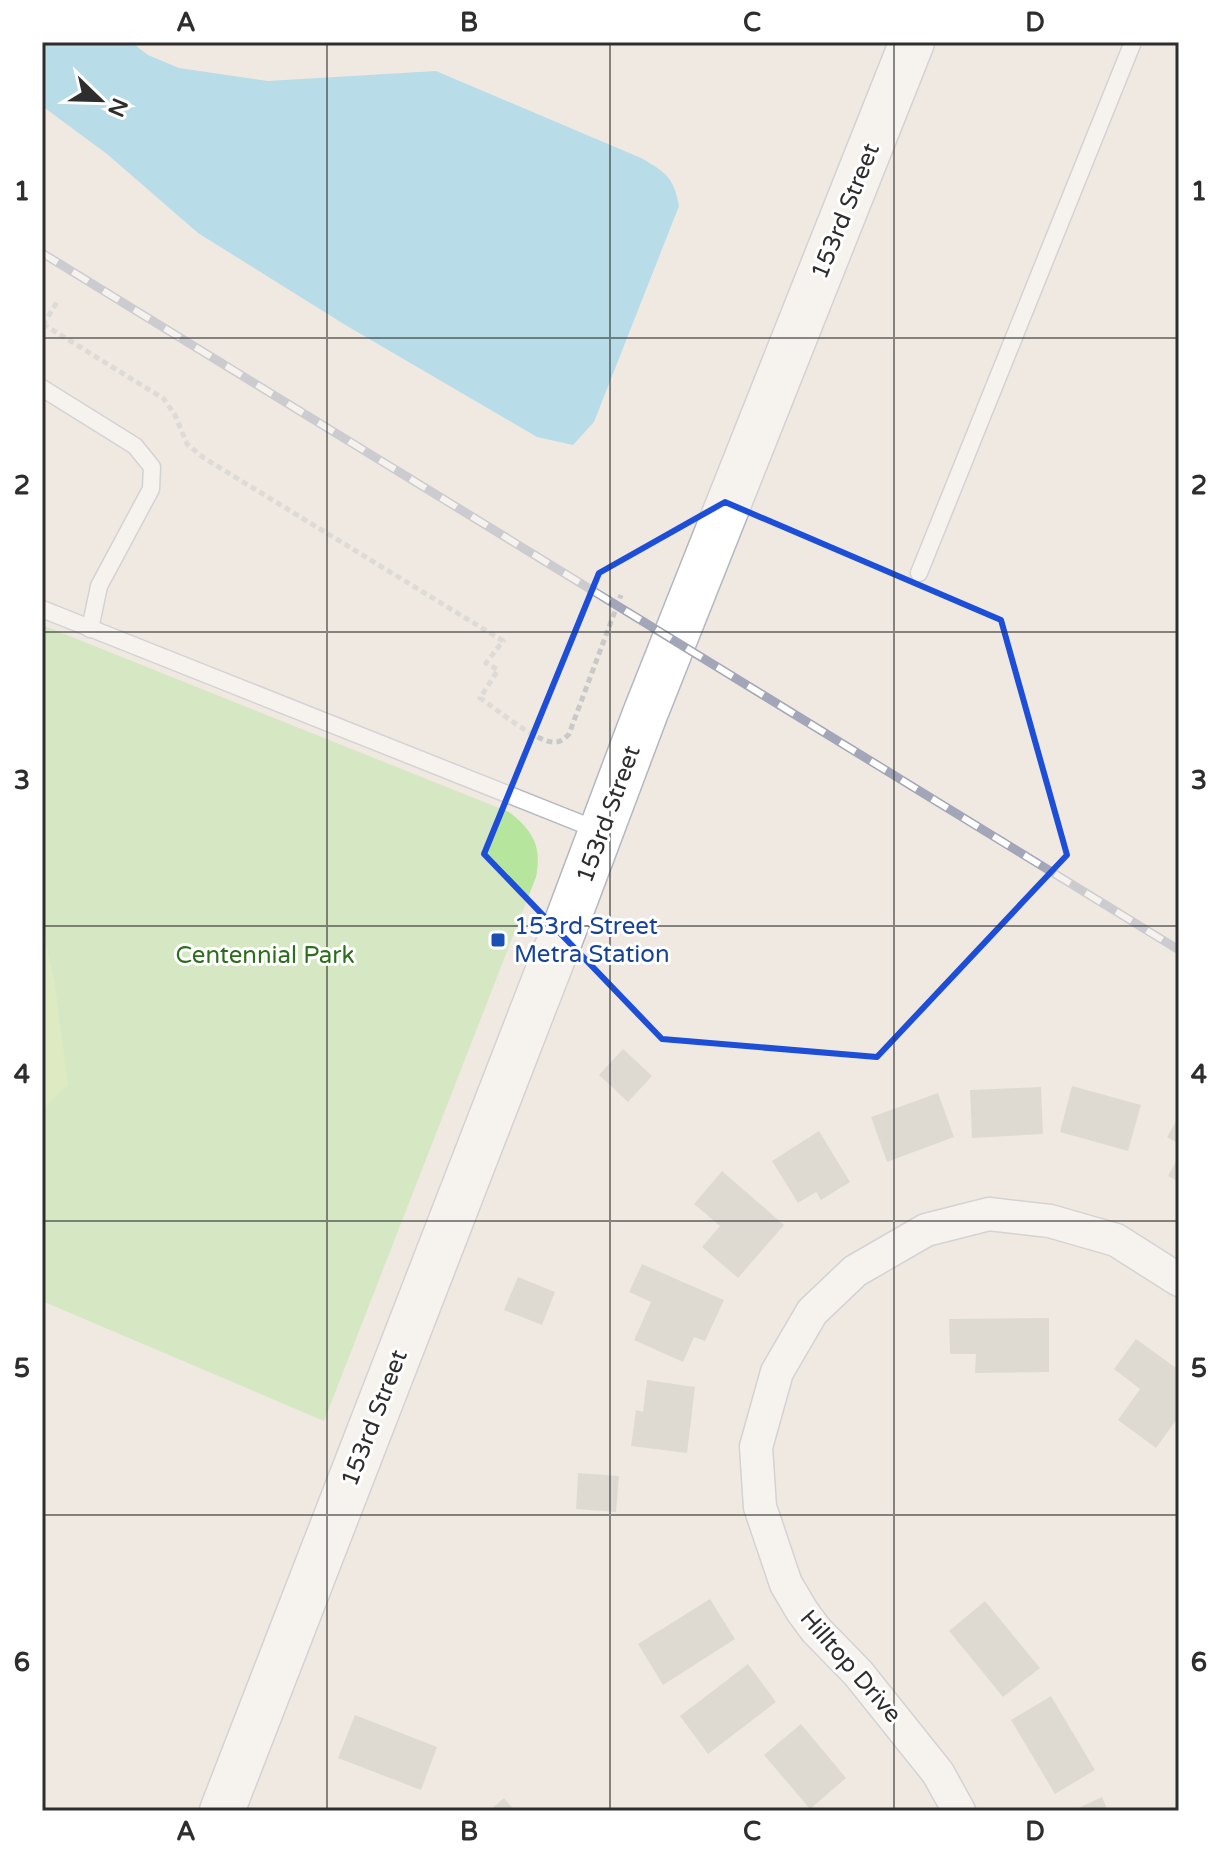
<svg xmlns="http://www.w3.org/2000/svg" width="1221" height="1853" font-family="'Varela Round',sans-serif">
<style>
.green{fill:#b6e59e}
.pitch{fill:#c9ec9a}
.water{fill:#75cff0}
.building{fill:#cbc7bf}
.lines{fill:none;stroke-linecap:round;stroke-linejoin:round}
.lane-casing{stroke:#b4b7c1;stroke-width:19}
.street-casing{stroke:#b4b7c1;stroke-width:35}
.secondary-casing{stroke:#b4b7c1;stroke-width:47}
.path{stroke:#c9c9c9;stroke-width:5;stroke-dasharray:6 4;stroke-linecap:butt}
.lane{stroke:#fff;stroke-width:16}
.street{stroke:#fff;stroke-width:32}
.secondary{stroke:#fff;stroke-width:44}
.rail-casing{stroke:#a3a6b8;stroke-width:9}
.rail{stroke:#fff;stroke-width:6;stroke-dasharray:18;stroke-linecap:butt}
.marked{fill:none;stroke:#1d4ed8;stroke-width:6;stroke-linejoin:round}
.grid{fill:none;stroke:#2e2e2e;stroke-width:2;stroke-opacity:0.55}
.transit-dot{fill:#1a4fb4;stroke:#fff;stroke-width:3}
.labels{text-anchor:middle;stroke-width:6;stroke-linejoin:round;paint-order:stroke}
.street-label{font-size:24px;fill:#2e2e2e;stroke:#fff}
.transit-label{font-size:24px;fill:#164399;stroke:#fff;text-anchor:start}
.park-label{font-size:24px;fill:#2c6e1b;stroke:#fff}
.neatline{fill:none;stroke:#2e2e2e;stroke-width:3}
.grid-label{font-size:26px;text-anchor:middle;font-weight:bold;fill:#2e2e2e}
</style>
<rect width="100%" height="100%" fill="#efe9e1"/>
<path class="green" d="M 42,625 L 509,812 C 533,831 542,846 536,877 L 324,1421 L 42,1301 Z"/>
<polygon class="pitch" points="42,926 54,978 68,1085 42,1110"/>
<path class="water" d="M 42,42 L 131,42 L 148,55 L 179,68 L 268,81 L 436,71 L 641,158 C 666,172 674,178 679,206 L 594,422 L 573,445 L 537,437 L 347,326 L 198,233 L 107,154 L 42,106 Z"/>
<g class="building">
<polygon points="623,1049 652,1076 628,1102 599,1075"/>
<polygon points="1072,1086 1141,1105 1128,1151 1060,1132"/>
<polygon points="1041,1087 1043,1134 972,1138 970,1090"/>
<polygon points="938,1093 954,1137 887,1162 871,1117"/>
<polygon points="1179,1116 1179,1144 1167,1137"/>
<polygon points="819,1131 850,1182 821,1200 816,1192 798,1203 772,1161"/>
<polygon points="1179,1156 1179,1182 1168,1176"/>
<polygon points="722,1171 784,1225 738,1278 702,1247 720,1226 694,1204"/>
<polygon points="642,1264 724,1300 705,1341 694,1337 683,1362 634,1340 651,1302 629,1292"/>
<polygon points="518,1277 555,1292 542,1325 504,1310"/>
<polygon points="1049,1318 1049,1372 975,1373 976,1354 950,1354 949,1319"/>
<polygon points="1136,1339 1179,1370 1179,1416 1156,1448 1118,1420 1140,1389 1114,1369"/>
<polygon points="647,1380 695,1387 687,1453 631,1446 636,1410 643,1412"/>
<polygon points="578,1473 619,1476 616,1512 576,1509"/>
<polygon points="710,1599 735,1639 663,1685 638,1644"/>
<polygon points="985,1601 1040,1668 1003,1697 949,1631"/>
<polygon points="748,1664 776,1702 708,1754 680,1716"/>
<polygon points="1051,1696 1095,1770 1055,1794 1011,1720"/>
<polygon points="355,1715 437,1747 421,1790 338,1758"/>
<polygon points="801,1724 846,1778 810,1809 764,1755"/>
<polygon points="1102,1797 1108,1811 1072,1811"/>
<polygon points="504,1798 515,1811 489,1811"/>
</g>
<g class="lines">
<g class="lane-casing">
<g id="lane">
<polyline points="42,388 135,446 152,467 151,489 99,586 90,629"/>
<polyline points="919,573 1133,42"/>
<polyline points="42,609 600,831"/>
</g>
</g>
<g class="street-casing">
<polyline id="street" points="959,1811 938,1773 858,1673 816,1630 802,1611 786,1584 760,1507 756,1447 777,1372 812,1312 855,1271 926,1230 989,1214 1050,1221 1116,1240 1179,1280"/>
</g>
<g class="secondary-casing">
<polyline id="secondary" points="222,1811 568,919 645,714 912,42"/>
</g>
<g class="path">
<path d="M 43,324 L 164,399 L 175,415 L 187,444 L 204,458 L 503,641 L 486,663 L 498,670 L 480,698 C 496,709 534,740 552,742 C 560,743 564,739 569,734 L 621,595"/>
<polyline points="43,325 57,302"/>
</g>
<use href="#lane" class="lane"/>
<use href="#street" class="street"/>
<use href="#secondary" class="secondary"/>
<g class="rail-casing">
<polyline id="rail" points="42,253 1179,950"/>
</g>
<use href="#rail" class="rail"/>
</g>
<path d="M0 0H1221V1853H0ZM 725,502 L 1001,620 L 1067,855 L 877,1057 L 662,1039 L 484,854 L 599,573 Z" fill="#efe9e1" fill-opacity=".55" fill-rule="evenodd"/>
<path class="marked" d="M 725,502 L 1001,620 L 1067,855 L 877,1057 L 662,1039 L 484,854 L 599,573 Z"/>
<path class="grid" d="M 327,42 L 327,1811M 610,42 L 610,1811M 894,42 L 894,1811M 42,338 L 1179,338M 42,632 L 1179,632M 42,926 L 1179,926M 42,1221 L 1179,1221M 42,1515 L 1179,1515"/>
<rect class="transit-dot" x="490" y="932" width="16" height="16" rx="4"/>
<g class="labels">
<g class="street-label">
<text transform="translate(845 211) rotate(-68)" y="8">153rd Street</text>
<text transform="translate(608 814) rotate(-70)" y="8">153rd Street</text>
<text transform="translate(374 1418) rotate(-69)" y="8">153rd Street</text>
<text transform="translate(851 1666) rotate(49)" y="8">Hilltop Drive</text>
</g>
<g class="transit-label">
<text x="514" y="934">153rd Street<tspan x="514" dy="28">Metra Station</tspan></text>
</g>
<g class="park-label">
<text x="265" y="963">Centennial Park</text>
</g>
</g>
<rect width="1221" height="1853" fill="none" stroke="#ffffff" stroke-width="88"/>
<g transform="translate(100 100) rotate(113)" stroke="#ffffff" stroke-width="6" paint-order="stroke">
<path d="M0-6L14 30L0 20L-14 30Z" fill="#2e2e2e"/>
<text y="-12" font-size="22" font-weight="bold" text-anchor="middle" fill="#2e2e2e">N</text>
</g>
<rect x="44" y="44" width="1133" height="1765" class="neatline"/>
<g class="grid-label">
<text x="186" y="31">A</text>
<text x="469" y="31">B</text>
<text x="752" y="31">C</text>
<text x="1035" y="31">D</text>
<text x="22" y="200">1</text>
<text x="1199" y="200">1</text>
<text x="22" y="494">2</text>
<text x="1199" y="494">2</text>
<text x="22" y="789">3</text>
<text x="1199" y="789">3</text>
<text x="22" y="1083">4</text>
<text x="1199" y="1083">4</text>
<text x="22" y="1377">5</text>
<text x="1199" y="1377">5</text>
<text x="22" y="1671">6</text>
<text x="1199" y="1671">6</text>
<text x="186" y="1840">A</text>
<text x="469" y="1840">B</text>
<text x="752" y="1840">C</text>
<text x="1035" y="1840">D</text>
</g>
</svg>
